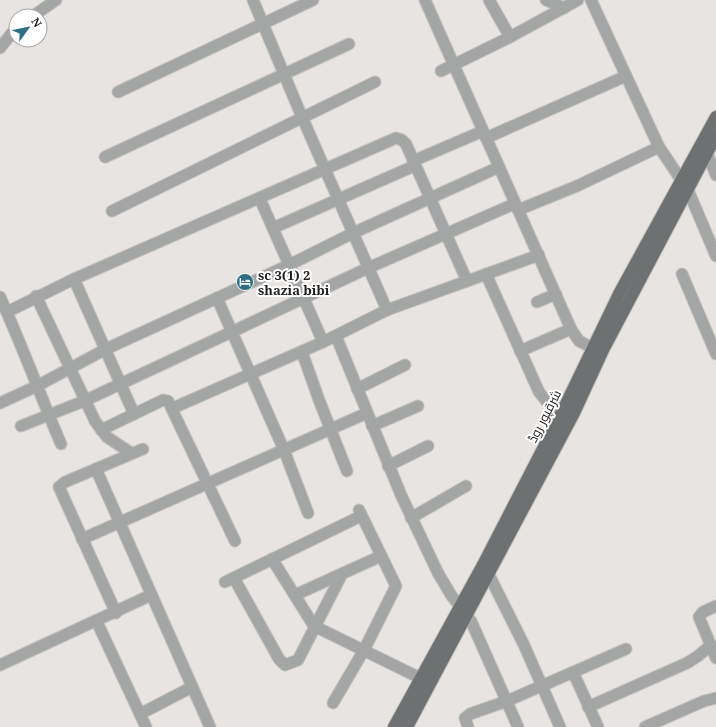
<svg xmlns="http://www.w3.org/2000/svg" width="716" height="727" font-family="'Noto Serif',Cairo,serif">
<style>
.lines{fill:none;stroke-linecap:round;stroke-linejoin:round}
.minor-casing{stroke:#c4c1be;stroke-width:13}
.major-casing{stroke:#c4c1be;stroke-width:14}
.minor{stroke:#a4a6a6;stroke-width:11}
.major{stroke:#6e7172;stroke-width:12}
.labels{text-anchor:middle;stroke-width:4;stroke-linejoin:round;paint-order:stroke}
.poi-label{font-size:13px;font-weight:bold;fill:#22201f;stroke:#fff;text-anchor:start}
.street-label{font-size:13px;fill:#22201f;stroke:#fff}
</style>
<rect width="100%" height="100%" fill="#e7e4e1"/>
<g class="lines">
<g class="minor-casing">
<g id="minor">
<polyline points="253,0 302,117 387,310"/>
<polyline points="425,0 571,329 579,341 593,348"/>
<polyline points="489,0 510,37"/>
<polyline points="546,0 564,8"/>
<polyline points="591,0 659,147 688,190 716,256"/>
<polyline points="33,16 56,0"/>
<polyline points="0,48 16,28"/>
<polyline points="441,71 510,37 578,0"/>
<polyline points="118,92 313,0"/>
<polyline points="486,138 626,76"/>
<polyline points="707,153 716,175"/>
<polyline points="105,157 349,44"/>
<polyline points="413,161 483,131"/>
<polyline points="260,199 323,342"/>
<polyline points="518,210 577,186 659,147"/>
<polyline points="112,211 375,82"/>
<polyline points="273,228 414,166"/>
<polyline points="486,274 539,392 548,403 571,413"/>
<polyline points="682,274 716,354"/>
<polyline points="74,279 134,414"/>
<polyline points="36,296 95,421 107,437 131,453"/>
<path d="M 0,297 C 22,345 40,395 61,444"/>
<polyline points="217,298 284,450 308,513"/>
<polyline points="537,302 556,294"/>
<polyline points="7,312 74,279 396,138 402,140 406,144 467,281"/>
<polyline points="336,336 401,495 438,573 451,595 471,621 518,727"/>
<polyline points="520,351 571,329"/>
<polyline points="302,352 319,400 347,471"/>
<polyline points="357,389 405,365"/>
<polyline points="0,403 37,386 106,349 289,265 353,233 499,167"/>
<polyline points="173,408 323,342 387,310 539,255"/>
<polyline points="21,426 84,401 368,268 514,204"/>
<polyline points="372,426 418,406"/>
<polyline points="101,430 163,400 168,401 235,541"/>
<polyline points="388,466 428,446"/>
<polyline points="96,469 210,727"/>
<polyline points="411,518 466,486"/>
<polyline points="82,539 367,413"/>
<polyline points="272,559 314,626 420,678"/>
<polyline points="489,575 524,645 560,727"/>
<polyline points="234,578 279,659 285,665 298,660 342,574"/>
<polyline points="225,582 361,516"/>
<polyline points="295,595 381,556"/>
<polyline points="716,606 703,612 699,617 716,658"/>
<polyline points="116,613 59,487 65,482 143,449"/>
<polyline points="97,622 146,727"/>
<polyline points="0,665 151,595"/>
<polyline points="573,672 598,727"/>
<polyline points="333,703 364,650 396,586 359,510"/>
<polyline points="588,707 687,663 698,656 711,645"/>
<polyline points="140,714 192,687"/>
<polyline points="468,727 465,718 470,714 507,701 626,649"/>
<polyline points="645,727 704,701 716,698"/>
</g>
</g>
<g class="major-casing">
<g id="major">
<polyline points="394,727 483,565 563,410 619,294 716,117"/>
<polyline points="407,727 574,413 603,350 716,136"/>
</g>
</g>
<use href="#minor" class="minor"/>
<use href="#major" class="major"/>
</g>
<defs>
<g id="hotel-disc" transform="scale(0.9)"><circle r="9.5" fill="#2d6e81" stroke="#fff"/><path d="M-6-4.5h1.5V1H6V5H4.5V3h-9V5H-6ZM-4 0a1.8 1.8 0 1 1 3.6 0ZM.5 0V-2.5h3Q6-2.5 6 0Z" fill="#fff"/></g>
</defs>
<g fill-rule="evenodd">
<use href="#hotel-disc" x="245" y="282"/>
</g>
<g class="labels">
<g class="poi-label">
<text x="258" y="280">sc 3(1) 2<tspan x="258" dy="15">shazia bibi</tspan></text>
</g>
<g class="street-label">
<text transform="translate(544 416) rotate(-63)" y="5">شرقپور روڈ</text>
</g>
</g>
<g transform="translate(28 28) rotate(57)"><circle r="19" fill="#ffffff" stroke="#a7a6a5"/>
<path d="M0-3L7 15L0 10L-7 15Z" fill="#2d6e81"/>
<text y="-6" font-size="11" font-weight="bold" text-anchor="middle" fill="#22201f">N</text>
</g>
</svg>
